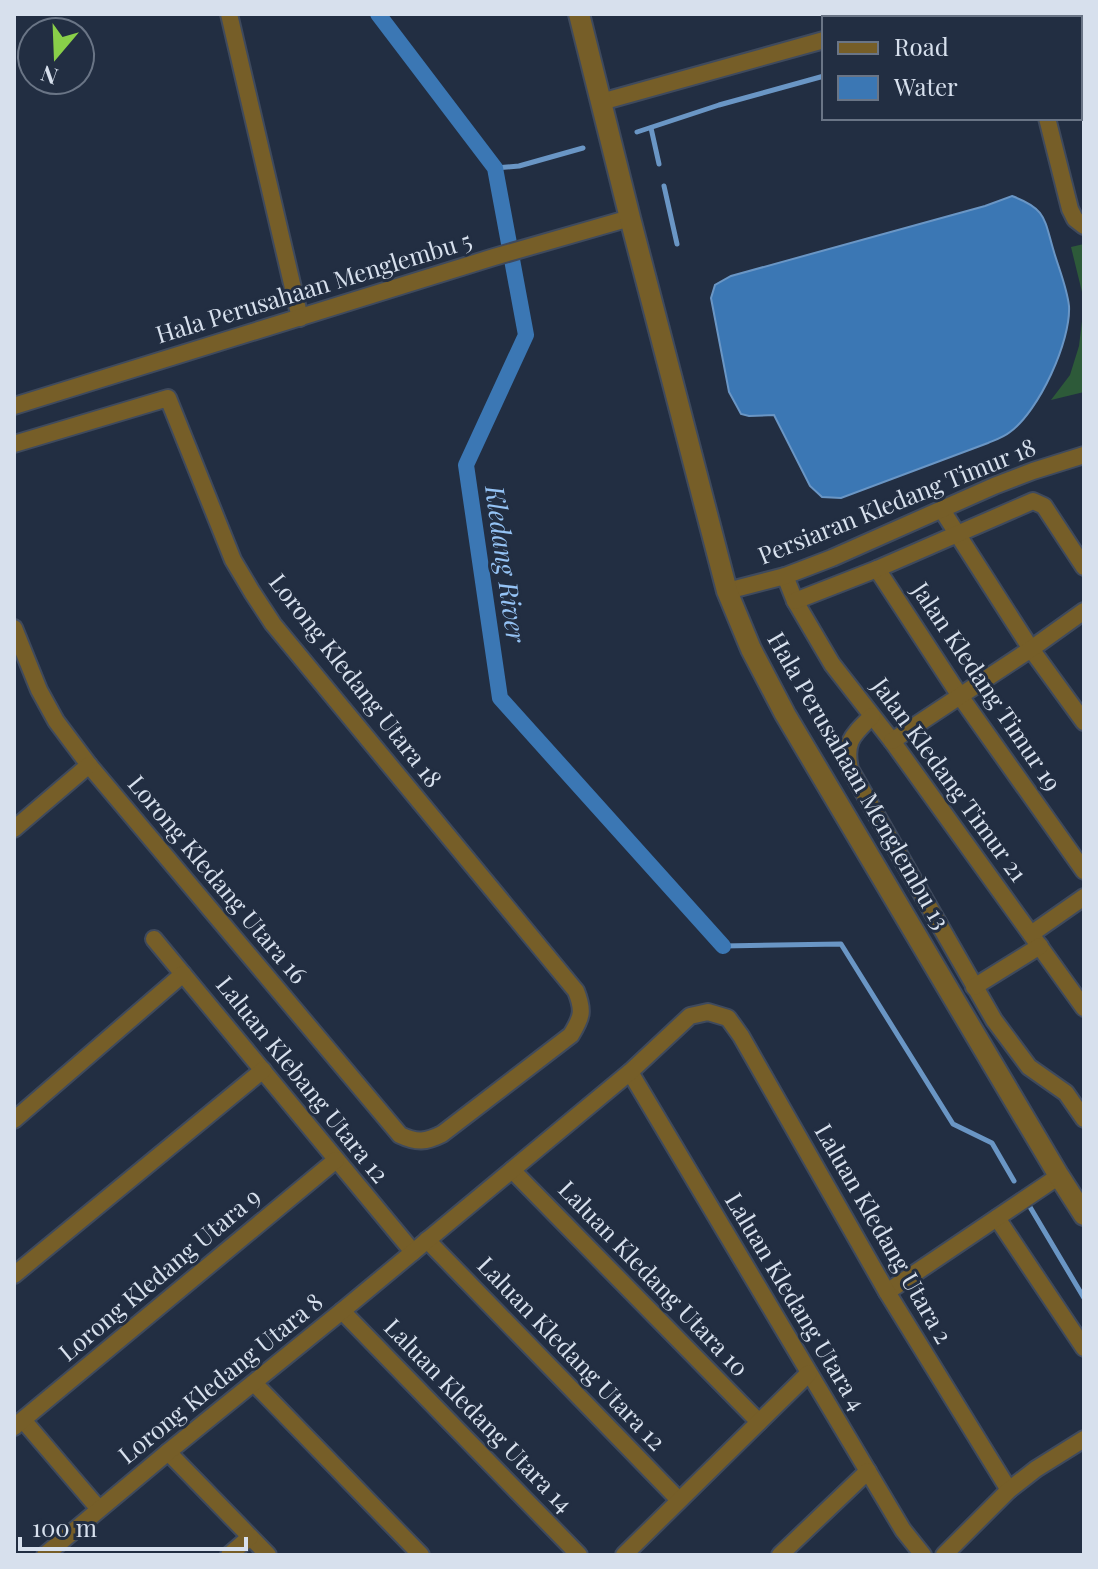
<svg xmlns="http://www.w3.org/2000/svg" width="1098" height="1569" font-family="'Playfair Display',serif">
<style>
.green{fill:#2d5a39}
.water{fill:#3b77b4;stroke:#6a96c5;stroke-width:2}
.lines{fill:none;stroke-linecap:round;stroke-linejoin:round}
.stream{stroke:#6a96c5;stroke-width:5}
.canal{stroke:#3b77b4;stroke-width:16}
.minor-casing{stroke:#3f4a5d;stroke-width:20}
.tertiary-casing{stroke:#3f4a5d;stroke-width:24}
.minor{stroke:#765e28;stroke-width:16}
.tertiary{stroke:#765e28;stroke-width:20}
.labels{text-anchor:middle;stroke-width:6;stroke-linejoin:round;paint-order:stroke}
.street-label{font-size:24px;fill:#d7e0ed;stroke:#222e42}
.water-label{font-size:26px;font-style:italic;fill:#95c3f5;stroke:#222e42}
</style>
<rect width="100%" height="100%" fill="#222e42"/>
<g class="green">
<polygon points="1002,14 1082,14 1069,18 1003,18"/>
<polygon points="1084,244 1084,392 1051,400 1070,375 1079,346 1083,313 1082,292 1071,247"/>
</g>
<path class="water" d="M 1012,196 C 1047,209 1044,219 1054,252 C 1059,269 1067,288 1069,306 C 1071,341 1039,411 1010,432 C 1004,437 995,440 988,443 L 841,498 L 822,497 L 810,486 L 774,415 L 749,416 L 741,414 L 729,392 L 711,298 L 715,285 L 731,276 L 985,206 Z"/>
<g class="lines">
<g class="stream">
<polyline points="1035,18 1047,14"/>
<polyline points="651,128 659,164"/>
<polyline points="637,132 719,105 824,76"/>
<polyline points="495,168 519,166 583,148"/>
<polyline points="664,186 677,244"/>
<polyline points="723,946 841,944 953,1124 992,1143 1014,1181"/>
<polyline points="1030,1207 1084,1298"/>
</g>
<polyline class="canal" points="378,14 495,168 526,335 466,465 500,698 723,946"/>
<g class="minor-casing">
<g id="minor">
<polyline points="229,14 300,318"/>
<polyline points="903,18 917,14"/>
<polyline points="1080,26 1084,25"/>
<polyline points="601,102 824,40"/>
<polyline points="1047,118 1070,209 1075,219 1084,226"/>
<polyline points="14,406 494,257 630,218"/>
<path d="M 14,444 L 168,398 L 233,560 L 252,592 L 273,624 L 576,991 C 584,1011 582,1017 571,1035 L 442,1134 C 426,1142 417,1143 400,1135 L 89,765 L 56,721 L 39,690 L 14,628"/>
<polyline points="942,510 1031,649 1084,722"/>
<polyline points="877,569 960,696 1084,871"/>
<polyline points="785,576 795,601 832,664 892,741 1084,1008"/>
<polyline points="727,591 785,576 832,558 994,486 1033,471 1084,455"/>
<polyline points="795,601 877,569 1033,501 1044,506 1084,567"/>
<path d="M 872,716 C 853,735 844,741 850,769 L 994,1020 L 1029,1067 L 1066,1093 L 1084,1119"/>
<polyline points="892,741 1031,649 1084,611"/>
<polyline points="14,829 89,765"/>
<polyline points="1031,934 1084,897"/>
<polyline points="154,939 413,1252"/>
<polyline points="974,987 1040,946"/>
<polyline points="630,1072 903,1530 923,1555"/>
<polyline points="14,1120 183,974"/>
<polyline points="512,1170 759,1422"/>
<polyline points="997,1218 1084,1348"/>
<polyline points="427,1240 679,1500"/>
<polyline points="14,1275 263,1070"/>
<polyline points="887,1292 1059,1176"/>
<polyline points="342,1311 579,1555"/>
<polyline points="254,1383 421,1555"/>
<polyline points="23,1420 99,1509"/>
<polyline points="14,1427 336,1160"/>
<polyline points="168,1452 268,1555"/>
<polyline points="45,1555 168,1452 342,1311 630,1072 690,1016 708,1012 728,1018 741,1036 887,1292 1009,1490"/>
<polyline points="229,1555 250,1537"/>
<polyline points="624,1555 809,1373"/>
<polyline points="780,1555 868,1471"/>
<polyline points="944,1555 1009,1490 1036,1469 1084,1439"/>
</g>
</g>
<g class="tertiary-casing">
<polyline id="tertiary" points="579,14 630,218 727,591 751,649 785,714 1059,1176 1084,1215"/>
</g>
<use href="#minor" class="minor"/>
<use href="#tertiary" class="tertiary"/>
</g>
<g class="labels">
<g class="street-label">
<text transform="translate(314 288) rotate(-17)" y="8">Hala Perusahaan Menglembu 5</text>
<text transform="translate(897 502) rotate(-22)" y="8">Persiaran Kledang Timur 18</text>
<text transform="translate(355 681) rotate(52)" y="8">Lorong Kledang Utara 18</text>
<text transform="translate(986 687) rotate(56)" y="8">Jalan Kledang Timur 19</text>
<text transform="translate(949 780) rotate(54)" y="8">Jalan Kledang Timur 21</text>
<text transform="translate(858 781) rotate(60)" y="8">Hala Perusahaan Menglembu 13</text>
<text transform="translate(217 880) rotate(50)" y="8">Lorong Kledang Utara 16</text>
<text transform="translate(302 1080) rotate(51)" y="8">Laluan Klebang Utara 12</text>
<text transform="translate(883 1234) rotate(60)" y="8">Laluan Kledang Utara 2</text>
<text transform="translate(160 1275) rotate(-40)" y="8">Lorong Kledang Utara 9</text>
<text transform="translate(653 1279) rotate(46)" y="8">Laluan Kledang Utara 10</text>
<text transform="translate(795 1302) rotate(59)" y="8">Laluan Kledang Utara 4</text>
<text transform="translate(571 1354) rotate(46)" y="8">Laluan Kledang Utara 12</text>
<text transform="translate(221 1379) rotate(-39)" y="8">Lorong Kledang Utara 8</text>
<text transform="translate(478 1416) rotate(46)" y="8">Laluan Kledang Utara 14</text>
</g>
<g class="water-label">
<text transform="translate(505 564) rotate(82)" y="9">Kledang River</text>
</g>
</g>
<rect width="1098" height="1569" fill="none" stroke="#d7e0ed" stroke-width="32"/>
<rect x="822" y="16" width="260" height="104" fill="#222e42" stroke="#6a7586" stroke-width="2"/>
<rect x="838" y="42" width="40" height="12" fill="#765e28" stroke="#6a7586" stroke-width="2"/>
<text x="894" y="56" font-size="24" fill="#d7e0ed">Road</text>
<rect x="838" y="76" width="40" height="24" fill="#3b77b4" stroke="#6a7586" stroke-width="2"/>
<text x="894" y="96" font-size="24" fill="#d7e0ed">Water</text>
<g transform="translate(56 56) rotate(199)"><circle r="38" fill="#222e42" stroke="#6a7586" stroke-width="2"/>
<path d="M0-6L14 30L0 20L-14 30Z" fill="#89cf49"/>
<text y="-12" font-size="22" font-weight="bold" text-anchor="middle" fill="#d7e0ed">N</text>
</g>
<path d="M20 1537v12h226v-12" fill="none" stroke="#d7e0ed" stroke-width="4"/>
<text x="32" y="1537" font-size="24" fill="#d7e0ed" stroke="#222e42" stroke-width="6" paint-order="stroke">100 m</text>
</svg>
